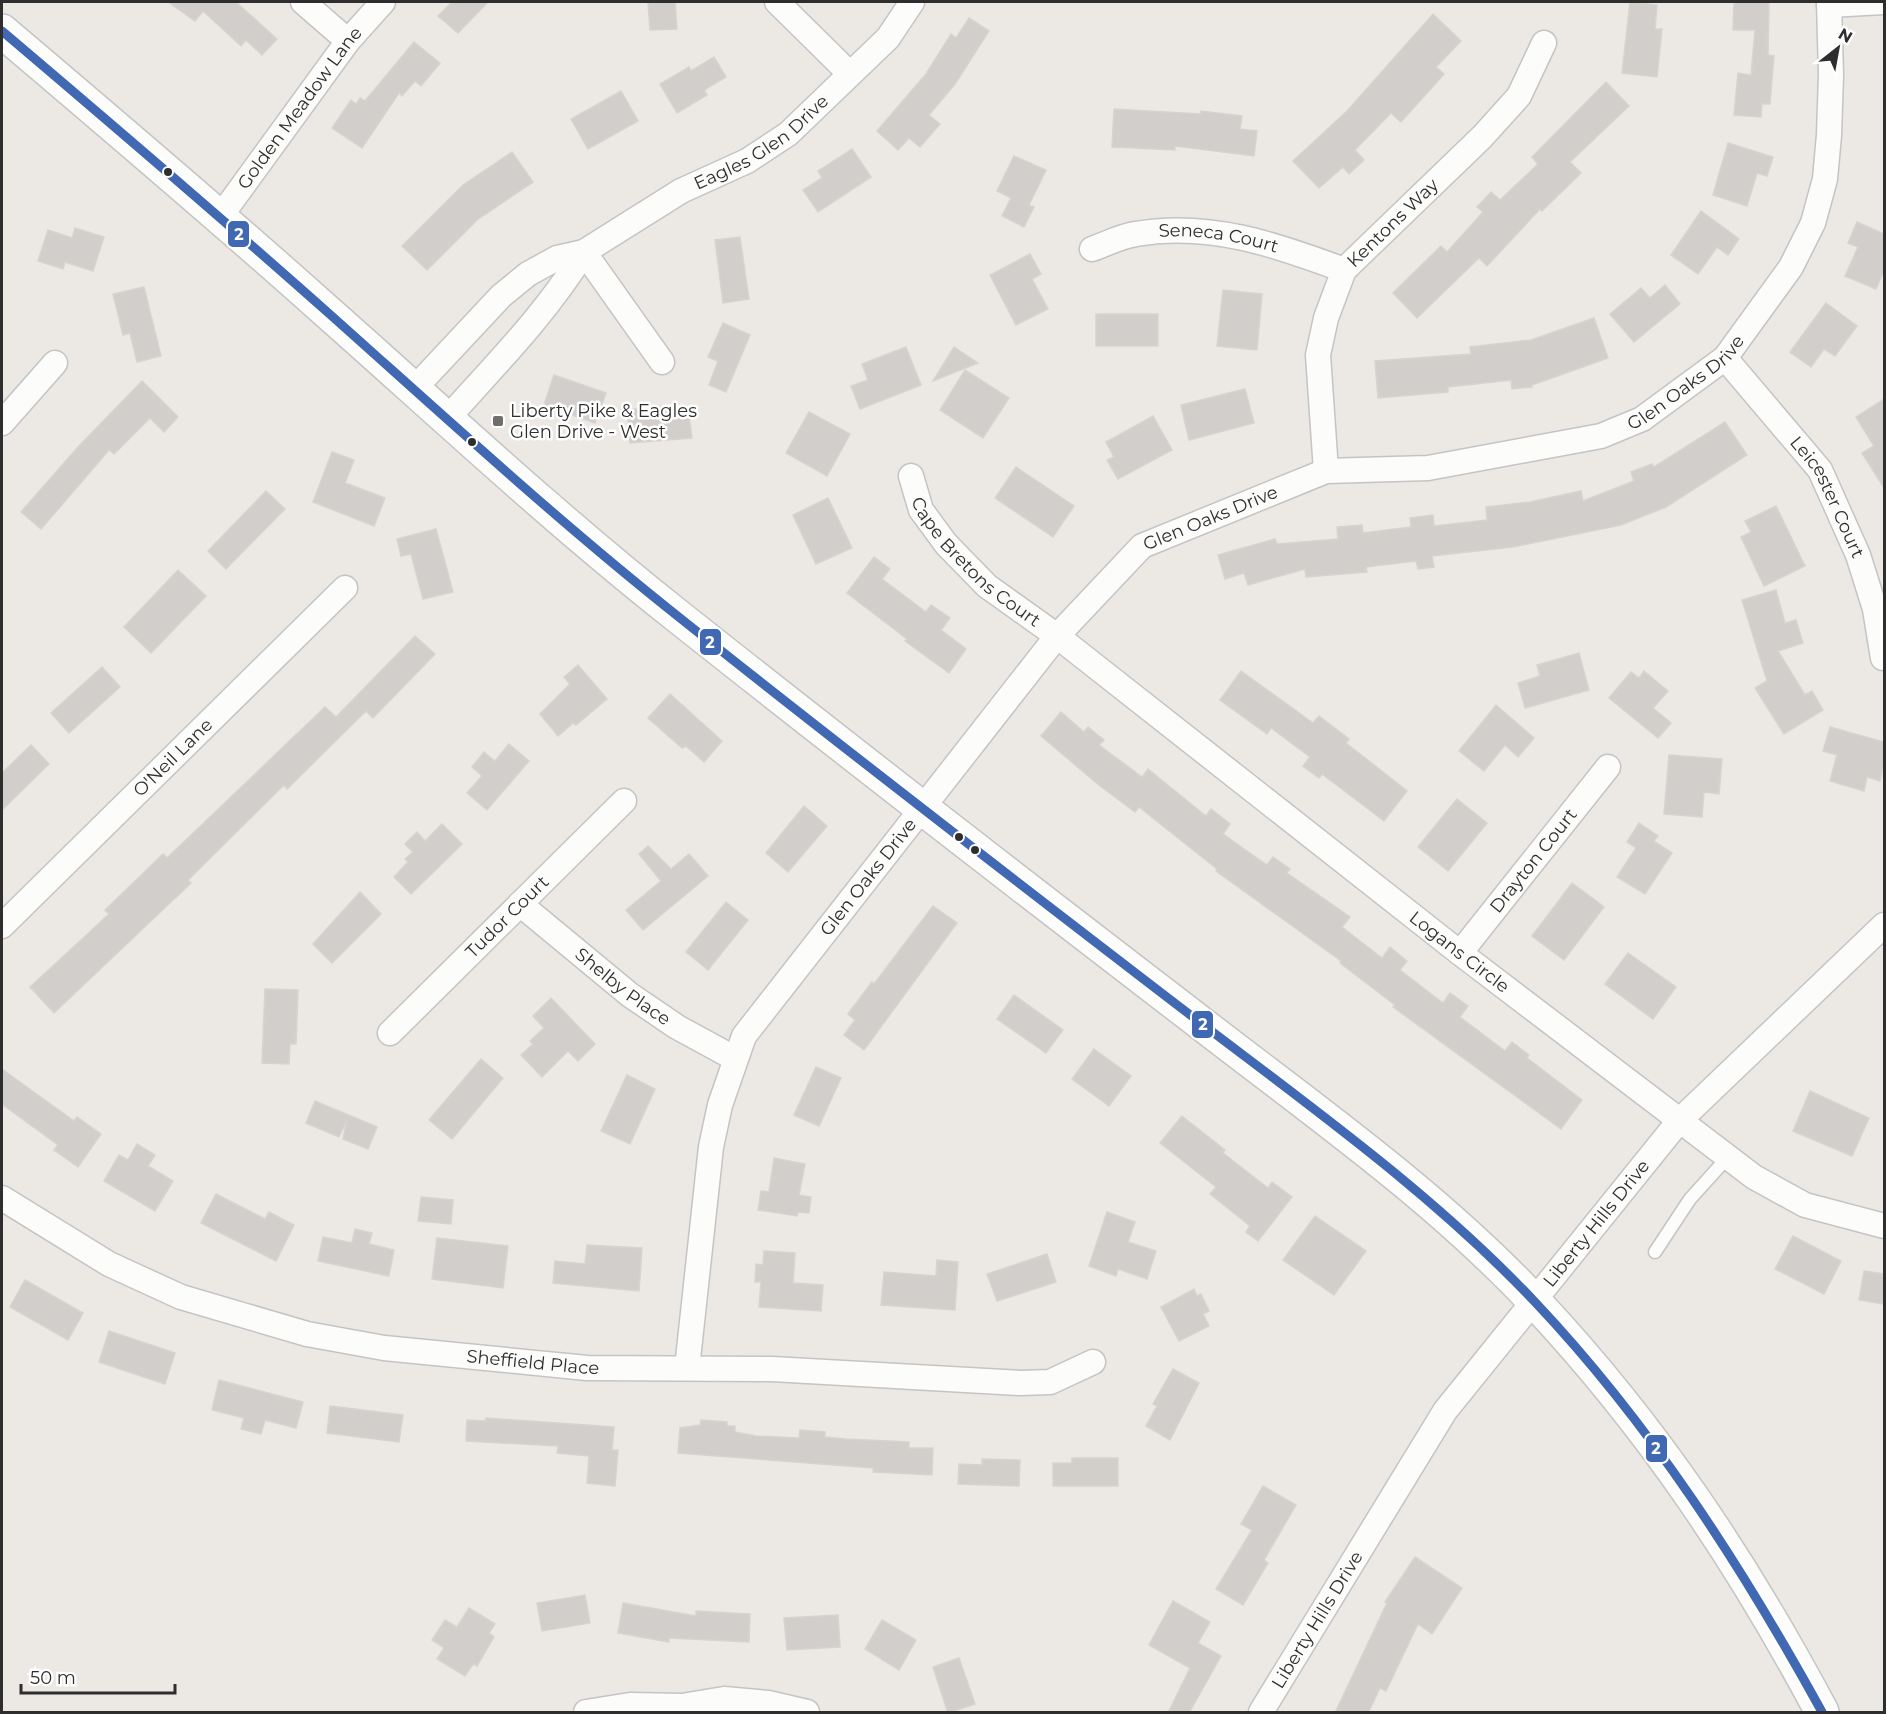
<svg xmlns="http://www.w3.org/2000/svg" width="1886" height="1714" font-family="Montserrat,sans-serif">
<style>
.building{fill:#d1cecb;stroke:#d7d4d0;stroke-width:1.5}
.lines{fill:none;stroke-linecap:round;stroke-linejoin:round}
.lane-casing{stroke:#c5c4c5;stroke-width:15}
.street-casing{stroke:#c5c4c5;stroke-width:27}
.secondary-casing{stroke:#c5c4c5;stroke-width:36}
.lane{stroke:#fcfcfb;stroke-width:12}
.street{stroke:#fcfcfb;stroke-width:24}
.secondary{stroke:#fcfcfb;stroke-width:33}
.bus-1-casing{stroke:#fff;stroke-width:14}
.bus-1{stroke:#4168b2;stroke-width:9}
.bus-dot{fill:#2e2e2e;stroke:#fff;stroke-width:2}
.poi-dot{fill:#706f6e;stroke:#fff;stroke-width:2}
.labels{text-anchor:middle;stroke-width:5;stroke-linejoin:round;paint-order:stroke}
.street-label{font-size:18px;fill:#2e2e2e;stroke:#fff}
.poi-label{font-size:18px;fill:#2e2e2e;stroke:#fff;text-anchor:start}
.line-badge{stroke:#fff;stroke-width:2}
.badge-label{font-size:16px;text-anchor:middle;font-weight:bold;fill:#fff}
</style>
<rect width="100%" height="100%" fill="#ece8e4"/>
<g class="building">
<polygon points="168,2 236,2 277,39 262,55 246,40 241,46 203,11 195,21"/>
<polygon points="452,2 488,2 458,33 438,16"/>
<polygon points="648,2 675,2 677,29 650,30"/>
<polygon points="1630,2 1657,5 1655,29 1662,29 1657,77 1622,73"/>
<polygon points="1734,2 1769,2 1768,55 1774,56 1770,104 1762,104 1761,117 1734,115 1738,73 1751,75 1755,30 1733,30"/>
<polygon points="1433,14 1461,41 1436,67 1444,74 1401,122 1391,113 1355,150 1364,160 1349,174 1343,167 1319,188 1293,161 1347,111"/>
<polygon points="969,18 989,31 955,84 929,115 940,124 920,147 909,138 898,150 877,131 926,74 951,34 956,38"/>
<polygon points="414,42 440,63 421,86 415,81 402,96 399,93 362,148 332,128 351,100 356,104 360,98 365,101"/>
<polygon points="714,57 726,77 704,90 707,95 677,113 660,84 689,67 691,71"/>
<polygon points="1606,82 1629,106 1570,162 1581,173 1542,211 1540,209 1487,266 1479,258 1417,318 1393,293 1441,246 1447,252 1483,212 1477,207 1491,192 1500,200 1538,164 1532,157"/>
<polygon points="621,91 638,121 588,149 571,119"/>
<polygon points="1114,109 1201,114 1201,111 1242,116 1240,129 1257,131 1254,156 1175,146 1175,150 1112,147"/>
<polygon points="1728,143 1773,157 1767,176 1757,173 1747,206 1713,195"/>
<polygon points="852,149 871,177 818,212 803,190 822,178 818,171"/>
<polygon points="512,152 533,182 477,220 427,270 402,246 463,185"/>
<polygon points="1014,156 1046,170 1029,205 1034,207 1024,227 1002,216 1011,198 997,191"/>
<polygon points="1701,211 1739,239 1728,255 1717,247 1698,274 1671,255"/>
<polygon points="1857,222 1884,234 1884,270 1876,289 1845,276 1858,247 1848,243"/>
<polygon points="75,228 104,237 93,271 65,262 63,269 38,261 48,230 72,238"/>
<polygon points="740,237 749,299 723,303 715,240"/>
<polygon points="1030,254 1041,274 1032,279 1048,309 1016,325 990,275"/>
<polygon points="1665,285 1680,304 1634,342 1610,314 1641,288 1650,298"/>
<polygon points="144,287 161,356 137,362 130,333 123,335 113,294"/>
<polygon points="1223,290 1262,294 1257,350 1217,346"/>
<polygon points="1826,303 1857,326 1835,356 1824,349 1811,367 1790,352"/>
<rect x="1096" y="314" width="62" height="32"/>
<polygon points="1594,318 1608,358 1532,385 1532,387 1512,389 1511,380 1448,387 1448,392 1378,398 1375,361 1471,354 1470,347 1531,340"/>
<polygon points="723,323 750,335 726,392 709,385 718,361 708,357"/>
<polygon points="906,347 921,385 860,409 851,386 868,380 862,364"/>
<polygon points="954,347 978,363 933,381"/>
<polygon points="965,370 1009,398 983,438 940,410"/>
<polygon points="554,375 606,393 595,423 544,405"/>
<polygon points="142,381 178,417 164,432 150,418 114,454 109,450 41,529 21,512 78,447"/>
<polygon points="1245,389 1254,423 1189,440 1181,405"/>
<polygon points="1884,399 1884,488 1862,453 1874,446 1856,417"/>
<polygon points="665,406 666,418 689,416 692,438 630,443 627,410"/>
<polygon points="809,412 850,434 827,476 786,453"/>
<polygon points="1153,416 1172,450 1118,479 1107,460 1114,457 1106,442"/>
<polygon points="1725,422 1747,455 1666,507 1621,525 1513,547 1432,556 1434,567 1418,569 1416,561 1366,567 1367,572 1306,577 1305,569 1248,585 1244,573 1225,579 1218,555 1275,539 1277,544 1338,539 1337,527 1362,525 1363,533 1411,527 1410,518 1433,515 1434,526 1487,520 1486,507 1530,502 1581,491 1583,501 1634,481 1631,472 1652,464 1654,467"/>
<polygon points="332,452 354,460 345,483 385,498 374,526 313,502"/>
<polygon points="1016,467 1074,506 1053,537 995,498"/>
<polygon points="266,491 285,509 226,569 208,551"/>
<polygon points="828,498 852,548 816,564 793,515"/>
<polygon points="1776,506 1805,566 1764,586 1741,537 1751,532 1745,521"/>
<polygon points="436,529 453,592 423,599 411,554 401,556 397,539"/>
<polygon points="874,557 890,569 882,579 926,612 931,605 950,618 941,630 966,649 949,673 905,641 907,639 847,593"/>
<polygon points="178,570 206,596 151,653 124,627"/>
<polygon points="1776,590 1785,623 1796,620 1803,643 1778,651 1805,695 1812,691 1823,710 1784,734 1755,688 1767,681 1742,600"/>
<polygon points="415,636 435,654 373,718 366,711 287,789 284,785 188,880 191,883 54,1013 30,987 109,914 105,910 163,854 167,858 325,707 336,717"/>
<polygon points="1579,653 1589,690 1525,708 1518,683 1540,676 1537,665"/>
<polygon points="578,665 607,699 576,725 573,723 558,736 540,714 570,684 564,677"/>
<polygon points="102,667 120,687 69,733 51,713"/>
<polygon points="1241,671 1313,723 1319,716 1349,739 1346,743 1407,791 1384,821 1322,774 1319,778 1303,766 1310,757 1271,728 1267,734 1220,700"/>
<polygon points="1644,671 1668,691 1653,708 1671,723 1658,738 1609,698 1631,672 1639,678"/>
<polygon points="670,694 722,741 704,762 686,746 682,748 648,718"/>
<polygon points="1496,705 1534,738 1518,757 1505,745 1484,771 1459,751"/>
<polygon points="1061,712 1084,732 1088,727 1104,740 1099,745 1142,777 1148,769 1206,816 1211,809 1230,824 1223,834 1267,865 1273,857 1290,869 1287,873 1350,917 1342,927 1382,958 1390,947 1407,961 1400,970 1443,1003 1450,993 1468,1006 1460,1017 1505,1051 1512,1042 1529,1055 1527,1058 1582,1100 1561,1129 1393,1007 1395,1005 1340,963 1341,961 1216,871 1217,869 1139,807 1135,812 1100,786 1041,736"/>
<polygon points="1830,727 1884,742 1884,763 1880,781 1867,777 1864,791 1830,781 1837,755 1823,751"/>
<polygon points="509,744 529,761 487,810 467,793 482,776 472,767 484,752 495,761"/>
<polygon points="31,745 49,764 2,810 2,773"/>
<polygon points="1669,755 1722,759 1719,794 1704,792 1702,817 1664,814"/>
<polygon points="1457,799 1487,823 1448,871 1418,847"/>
<polygon points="804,806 827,826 788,872 766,853"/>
<polygon points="1639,823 1658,836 1654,841 1672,853 1645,894 1617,877 1636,848 1627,842"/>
<polygon points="442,824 462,844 411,894 394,877 408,862 405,859 413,852 405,844 417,832 425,841"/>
<polygon points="648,846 671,869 689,854 708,876 643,930 626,910 661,881 639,854"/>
<polygon points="1572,883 1604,907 1564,960 1532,936"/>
<polygon points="360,892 381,914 332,963 313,944"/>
<polygon points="726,902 748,920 708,970 686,952"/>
<polygon points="933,906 957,923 864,1050 844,1035 855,1020 848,1014 872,982 874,984"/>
<polygon points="1628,953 1676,987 1653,1019 1605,984"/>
<polygon points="265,989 298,990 296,1044 290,1044 289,1064 262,1063"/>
<polygon points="1014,995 1063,1030 1046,1053 997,1019"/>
<polygon points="551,998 595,1044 578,1061 568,1051 542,1077 521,1055 533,1044 530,1041 544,1028 533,1016"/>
<polygon points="1094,1049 1131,1076 1109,1106 1072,1079"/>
<polygon points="481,1059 503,1078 452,1139 429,1120"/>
<polygon points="816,1067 841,1078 819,1126 794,1115"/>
<polygon points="2,1069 74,1121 77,1117 101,1134 78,1167 54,1150 58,1145 2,1104"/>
<polygon points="627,1075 655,1089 630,1144 601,1131"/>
<polygon points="1810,1091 1869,1118 1852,1156 1793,1131"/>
<polygon points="315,1101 377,1127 368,1149 343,1139 347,1120 339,1137 306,1123"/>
<polygon points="1182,1116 1225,1150 1223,1153 1268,1188 1272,1182 1292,1197 1258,1241 1246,1232 1250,1226 1210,1194 1216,1187 1160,1143"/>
<polygon points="137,1144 155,1155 148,1166 173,1181 155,1211 104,1181 119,1155 128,1160"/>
<polygon points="774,1158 805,1164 799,1195 811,1197 809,1213 798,1212 797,1216 758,1210 761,1191 769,1192"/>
<polygon points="216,1194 265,1219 269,1212 294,1225 276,1261 201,1223"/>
<polygon points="421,1197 453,1200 451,1224 418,1221"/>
<polygon points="1107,1212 1135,1222 1128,1242 1156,1251 1147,1279 1118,1269 1116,1276 1089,1266"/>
<polygon points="1315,1216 1366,1251 1334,1295 1283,1260"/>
<polygon points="355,1229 372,1233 369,1244 394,1250 389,1276 318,1261 323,1237 352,1243"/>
<polygon points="1793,1236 1841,1261 1824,1294 1775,1269"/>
<polygon points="437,1238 508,1246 503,1288 432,1279"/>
<polygon points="587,1245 642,1248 639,1291 553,1283 555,1261 585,1264"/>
<polygon points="764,1251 795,1253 793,1283 823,1285 821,1311 759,1307 761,1282 755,1282 756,1264 763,1265"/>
<polygon points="1047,1254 1056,1282 997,1301 987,1274"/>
<polygon points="937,1260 958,1262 955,1310 881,1305 884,1272 936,1276"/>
<polygon points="1864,1271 1884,1274 1884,1304 1859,1300"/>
<polygon points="25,1280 83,1313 68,1340 10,1307"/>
<polygon points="1194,1289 1197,1296 1201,1294 1209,1311 1203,1314 1209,1326 1179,1341 1161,1307"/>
<polygon points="109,1331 175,1353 165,1384 99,1362"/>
<polygon points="1173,1369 1199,1383 1170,1440 1146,1426 1157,1406 1153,1404"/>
<polygon points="219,1380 303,1402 296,1428 265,1420 261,1434 241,1429 244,1418 212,1410"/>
<polygon points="330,1406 403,1415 399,1442 327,1433"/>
<polygon points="486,1418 614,1427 612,1450 618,1450 615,1486 587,1483 589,1456 557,1453 558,1446 466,1441 467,1420 486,1421"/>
<polygon points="701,1420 727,1422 727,1426 735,1426 735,1432 756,1436 799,1438 800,1430 825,1432 825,1437 846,1439 909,1442 909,1448 933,1448 932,1475 873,1472 873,1468 678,1453 680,1428 700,1425"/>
<polygon points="1072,1458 1118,1458 1118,1486 1053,1486 1053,1463 1072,1463"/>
<polygon points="982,1459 1020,1460 1019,1486 958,1484 959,1464 982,1465"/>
<polygon points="1263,1486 1296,1505 1264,1560 1268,1563 1243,1605 1216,1589 1252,1530 1241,1524"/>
<polygon points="1415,1557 1462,1588 1432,1634 1418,1624 1386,1691 1380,1688 1368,1713 1335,1713 1387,1603 1385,1602"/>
<polygon points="585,1595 590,1623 542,1631 537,1603"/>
<polygon points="1173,1601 1210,1622 1198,1643 1221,1656 1189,1713 1168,1713 1190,1668 1149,1645"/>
<polygon points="623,1603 696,1616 696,1611 750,1614 749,1642 669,1638 669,1642 618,1633"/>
<polygon points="469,1608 495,1624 489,1633 494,1637 477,1666 473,1664 465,1676 437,1659 444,1648 432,1640 445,1620 457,1627"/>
<polygon points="838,1615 840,1647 787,1650 784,1618"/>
<polygon points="882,1620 916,1640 899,1670 865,1649"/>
<polygon points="959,1658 975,1704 948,1713 933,1667"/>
</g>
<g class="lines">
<g class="lane-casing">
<polyline id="lane" points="1655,1252 1690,1199 1728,1157"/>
</g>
<g class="street-casing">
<g id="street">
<polyline points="303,2 348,41"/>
<polyline points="777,2 849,73"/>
<polyline points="1829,5 1884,2"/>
<path id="s1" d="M 220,217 L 348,41 L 383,2"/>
<path id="s2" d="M 1092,249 C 1106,244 1121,236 1136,234 C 1209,221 1277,245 1344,270"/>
<polyline points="584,252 662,362"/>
<path id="s3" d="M 1725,358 L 1820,470 L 1858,555 L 1875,609 L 1883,658"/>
<path id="s4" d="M 414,389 L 501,296 L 528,274 L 557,258 L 584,252 L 681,191 L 747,161 L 788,134 L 888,38 L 912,2"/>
<path d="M 447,419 C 495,365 546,314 584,252"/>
<polyline points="2,423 55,363"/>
<path id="s5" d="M 1326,471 L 1318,355 L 1326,318 L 1344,270 L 1482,137 L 1519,96 L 1544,43"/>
<path id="s6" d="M 911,476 L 921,510 L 946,544 L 987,586 L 1057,636 L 1460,953 L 1754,1177 L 1805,1205 L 1884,1226"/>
<path id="s7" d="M 520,904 L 630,995 L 677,1027 L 734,1058"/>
<path id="s8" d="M 2,926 L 345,588"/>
<path id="s9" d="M 1460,953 L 1608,767"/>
<path id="s10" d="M 390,1033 L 624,801"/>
<path id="s11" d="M 2,1198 L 109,1264 L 181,1297 L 307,1334 L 384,1348 L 587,1368 L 772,1369 L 1020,1383 L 1050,1382 L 1093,1362"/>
<path id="s12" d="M 687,1368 L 711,1147 L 720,1105 L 744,1036 L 1057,636 L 1142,546 L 1326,471 L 1428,468 L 1601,436 L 1642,419 L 1725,358 L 1791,267 L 1813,223 L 1825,179 L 1829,135 L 1831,75 L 1829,2"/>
<polyline points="586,1712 630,1705 682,1706 724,1699 768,1703 807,1712"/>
<path id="s13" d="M 1261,1712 L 1445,1411 L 1679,1121 L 1884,925"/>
</g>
</g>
<g class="secondary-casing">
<path id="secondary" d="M 2,31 C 107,120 212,209 315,301 C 434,406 550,515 675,614 C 845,749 1017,882 1189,1014 C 1307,1106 1433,1193 1536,1303 C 1653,1428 1742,1562 1822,1712"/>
</g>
<use href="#lane" class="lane"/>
<use href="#street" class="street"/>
<use href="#secondary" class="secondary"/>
<g class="bus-1-casing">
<path id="bus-1" d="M 2,31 C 114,126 225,221 334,318 C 446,418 557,520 675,614 C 844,749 1017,882 1189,1014 C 1308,1105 1432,1193 1535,1302 C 1651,1425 1741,1565 1822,1712"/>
</g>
<use href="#bus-1" class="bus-1"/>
</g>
<g class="bus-dot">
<circle cx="168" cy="172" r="5"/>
<circle cx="472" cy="442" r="5"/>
<circle cx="959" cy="837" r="5"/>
<circle cx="975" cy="850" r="5"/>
</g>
<rect class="poi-dot" x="492" y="415" width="12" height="12" rx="3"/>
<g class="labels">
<g class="street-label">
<text dy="6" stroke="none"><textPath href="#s1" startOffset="135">Golden Meadow Lane</textPath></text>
<text dy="6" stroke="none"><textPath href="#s4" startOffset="432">Eagles Glen Drive</textPath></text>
<text dy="6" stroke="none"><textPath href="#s5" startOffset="273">Kentons Way</textPath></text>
<text dy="6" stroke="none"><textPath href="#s2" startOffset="130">Seneca Court</textPath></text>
<text dy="6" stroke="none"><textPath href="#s12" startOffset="1548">Glen Oaks Drive</textPath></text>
<text dy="6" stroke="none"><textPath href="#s3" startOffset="174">Leicester Court</textPath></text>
<text dy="6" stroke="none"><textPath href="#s12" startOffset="1044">Glen Oaks Drive</textPath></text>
<text dy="6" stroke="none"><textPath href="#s6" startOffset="111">Cape Bretons Court</textPath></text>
<text dy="6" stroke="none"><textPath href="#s8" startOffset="240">O'Neil Lane</textPath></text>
<text dy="6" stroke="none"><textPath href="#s9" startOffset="118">Drayton Court</textPath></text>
<text dy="6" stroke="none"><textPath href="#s12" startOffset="540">Glen Oaks Drive</textPath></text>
<text dy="6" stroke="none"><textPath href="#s10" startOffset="165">Tudor Court</textPath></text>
<text dy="6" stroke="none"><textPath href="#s6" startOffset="734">Logans Circle</textPath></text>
<text dy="6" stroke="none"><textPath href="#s7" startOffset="132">Shelby Place</textPath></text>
<text dy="6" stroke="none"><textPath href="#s13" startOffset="594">Liberty Hills Drive</textPath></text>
<text dy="6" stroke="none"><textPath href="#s11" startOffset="564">Sheffield Place</textPath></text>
<text dy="6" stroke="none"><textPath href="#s13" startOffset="108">Liberty Hills Drive</textPath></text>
</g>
<g class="poi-label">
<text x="510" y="417">Liberty Pike &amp; Eagles<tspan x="510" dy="21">Glen Drive - West</tspan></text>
</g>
</g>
<g class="line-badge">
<rect x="227" y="220" width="23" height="28" rx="6" fill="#4168b2"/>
<rect x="699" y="628" width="23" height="28" rx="6" fill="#4168b2"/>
<rect x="1191" y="1010" width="23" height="29" rx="6" fill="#4168b2"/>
<rect x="1645" y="1434" width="23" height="29" rx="6" fill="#4168b2"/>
</g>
<g class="badge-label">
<text x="239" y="240">2</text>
<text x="710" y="648">2</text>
<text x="1203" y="1030">2</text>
<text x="1656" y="1454">2</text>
</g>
<rect width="1886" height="1714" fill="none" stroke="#2e2e2e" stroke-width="6"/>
<g transform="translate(1838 48) rotate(31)" stroke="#ffffff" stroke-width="4.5" paint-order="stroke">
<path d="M0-4.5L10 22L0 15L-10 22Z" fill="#2e2e2e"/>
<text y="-9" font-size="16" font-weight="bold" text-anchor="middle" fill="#2e2e2e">N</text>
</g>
<path d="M21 1684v9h154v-9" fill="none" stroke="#2e2e2e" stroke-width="3"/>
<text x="30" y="1684" font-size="18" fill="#2e2e2e" stroke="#ffffff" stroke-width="4.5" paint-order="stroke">50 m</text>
</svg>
